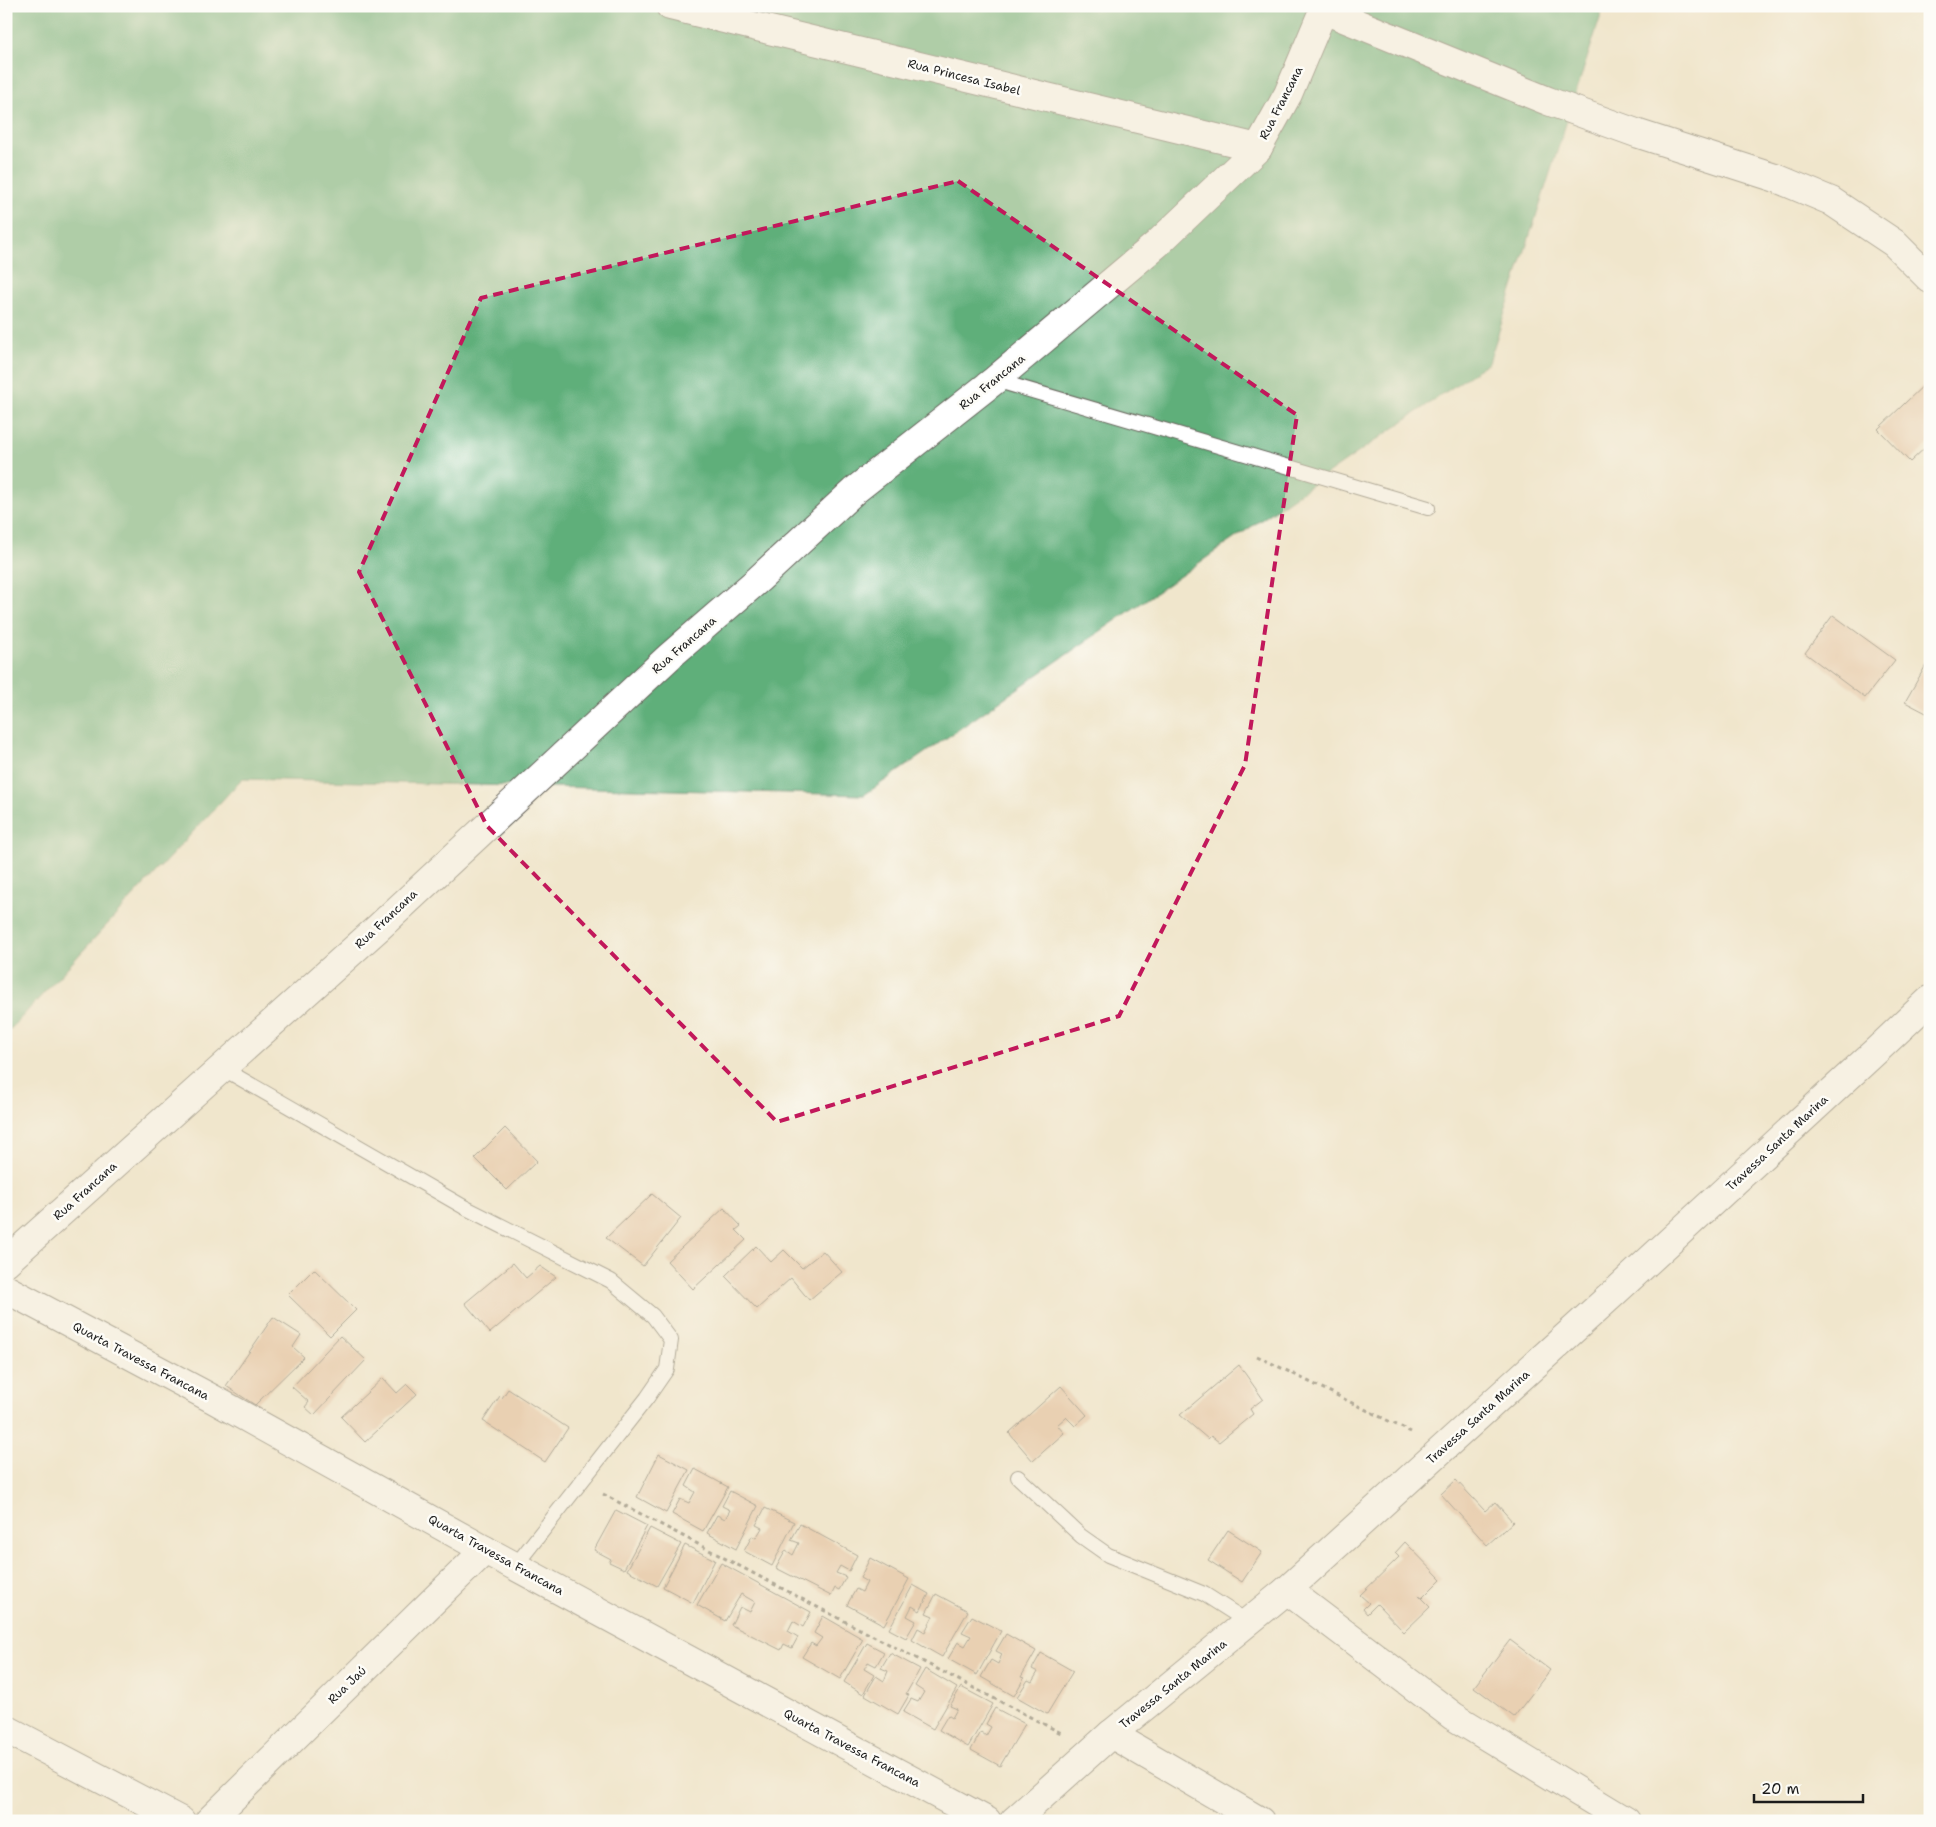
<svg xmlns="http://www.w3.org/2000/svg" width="1936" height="1827" font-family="'Shantell Sans',sans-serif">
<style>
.forest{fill:#5eaf7a;stroke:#3d664b}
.building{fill:#e1b693}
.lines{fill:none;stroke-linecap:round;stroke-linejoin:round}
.lane-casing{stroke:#66635a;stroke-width:16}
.street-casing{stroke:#66635a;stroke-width:30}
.path{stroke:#66635a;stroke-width:3;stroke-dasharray:4 4;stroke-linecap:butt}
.lane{stroke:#fff;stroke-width:14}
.street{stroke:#fff;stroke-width:28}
.marked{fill:none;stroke:#c2185b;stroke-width:4;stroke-dasharray:10 6;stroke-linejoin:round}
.labels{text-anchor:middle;stroke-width:5;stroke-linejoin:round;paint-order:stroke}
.street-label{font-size:12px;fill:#1c1c1c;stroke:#fdfcf7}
</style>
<rect width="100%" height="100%" fill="#fdfcf7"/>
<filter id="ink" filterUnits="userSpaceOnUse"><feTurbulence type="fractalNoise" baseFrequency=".02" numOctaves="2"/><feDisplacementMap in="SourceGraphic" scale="10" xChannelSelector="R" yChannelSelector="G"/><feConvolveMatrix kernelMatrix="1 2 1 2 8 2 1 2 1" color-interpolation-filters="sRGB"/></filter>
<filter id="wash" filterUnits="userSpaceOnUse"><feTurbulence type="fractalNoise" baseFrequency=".0096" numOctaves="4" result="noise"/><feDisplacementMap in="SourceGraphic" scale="20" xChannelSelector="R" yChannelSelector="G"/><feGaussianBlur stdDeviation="1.12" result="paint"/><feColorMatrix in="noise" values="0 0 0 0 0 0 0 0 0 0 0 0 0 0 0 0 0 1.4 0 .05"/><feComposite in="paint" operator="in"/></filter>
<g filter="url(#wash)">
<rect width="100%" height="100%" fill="#f0e6cc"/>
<polygon class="forest" points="6,6 1604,6 1489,362 864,795 242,779 6,1034"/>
<g id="blocks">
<g class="building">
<polygon points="1930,379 1930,443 1910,462 1878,429"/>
<polygon points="1833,615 1895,660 1865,698 1805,653"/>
<polygon points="1930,658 1930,715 1905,702"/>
<polygon points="505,1128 537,1161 507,1190 475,1158"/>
<polygon points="652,1194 681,1218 643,1266 606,1238"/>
<polygon points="724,1208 741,1226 736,1230 746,1240 693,1289 667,1261"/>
<polygon points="756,1246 771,1262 784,1250 802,1268 823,1251 842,1272 809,1300 791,1278 757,1309 725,1276"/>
<polygon points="513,1263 526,1278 540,1266 556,1277 490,1333 465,1303"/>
<polygon points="314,1269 356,1310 330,1336 288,1295"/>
<polygon points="273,1317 301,1335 293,1347 304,1357 255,1405 226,1386"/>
<polygon points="340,1336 366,1360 314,1415 305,1407 309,1402 292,1387"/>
<polygon points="1239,1365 1263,1399 1250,1409 1253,1414 1219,1442 1211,1436 1208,1439 1180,1415"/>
<polygon points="383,1378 397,1393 407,1384 417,1394 365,1442 341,1417"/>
<polygon points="1061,1386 1087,1415 1075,1426 1066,1417 1057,1425 1064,1433 1033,1461 1009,1433"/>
<polygon points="508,1389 568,1428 545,1462 483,1421 500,1396 502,1398"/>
<polygon points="659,1454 689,1470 666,1513 637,1497"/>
<polygon points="695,1469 728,1487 703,1531 672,1514 680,1499 689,1503 695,1492 686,1486"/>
<polygon points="1456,1480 1485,1511 1495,1502 1513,1522 1487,1545 1441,1494"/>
<polygon points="730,1491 758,1506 736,1549 707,1533 717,1515 725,1519 730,1510 722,1506"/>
<polygon points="765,1508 794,1522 772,1566 744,1551 752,1536 756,1538 762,1528 756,1525"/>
<polygon points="616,1510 647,1526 624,1569 609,1562 611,1559 594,1550"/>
<polygon points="800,1524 857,1555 849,1571 840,1566 836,1573 846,1577 839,1590 835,1588 831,1596 776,1568 786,1550 793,1555 799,1543 791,1540"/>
<polygon points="650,1528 681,1544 657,1586 627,1570"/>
<polygon points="1228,1530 1262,1552 1242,1582 1208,1560"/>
<polygon points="1405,1542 1441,1579 1422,1598 1418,1595 1430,1607 1404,1632 1377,1604 1367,1614 1363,1609 1369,1603 1360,1595 1399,1557 1395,1553"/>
<polygon points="685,1545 715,1560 693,1603 663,1587"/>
<polygon points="870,1558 909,1579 884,1625 847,1605 856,1589 862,1592 867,1582 860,1578"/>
<polygon points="721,1563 811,1612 803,1627 793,1621 788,1631 798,1637 792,1648 784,1644 781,1650 731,1625 740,1607 750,1612 755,1602 741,1594 725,1621 697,1605"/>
<polygon points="913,1585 929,1594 920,1611 912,1606 907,1616 916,1621 906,1638 889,1629"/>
<polygon points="936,1594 968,1611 942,1657 912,1640 918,1628 925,1632 933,1616 926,1613"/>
<polygon points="823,1616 863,1639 840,1679 802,1657 811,1643 816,1646 822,1638 814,1633"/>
<polygon points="972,1616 1001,1631 977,1675 948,1659 958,1642 965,1646 971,1636 962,1632"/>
<polygon points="1006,1634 1036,1651 1021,1677 1024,1678 1014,1696 981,1677 991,1660 998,1664 1002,1654 996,1651"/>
<polygon points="1510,1640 1550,1670 1514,1717 1474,1687"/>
<polygon points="867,1643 884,1652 876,1666 868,1662 864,1669 874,1675 863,1694 844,1682"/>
<polygon points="890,1653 920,1669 906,1694 909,1695 898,1714 865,1695 876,1676 884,1681 888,1671 881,1668"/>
<polygon points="1041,1653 1073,1671 1047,1714 1017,1697 1028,1680 1032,1682 1038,1672 1032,1669"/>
<polygon points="925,1669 957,1688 933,1729 903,1712 911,1699 918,1702 924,1692 915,1686"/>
<polygon points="961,1687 993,1704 968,1747 939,1730 948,1715 952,1718 957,1709 950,1706"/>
<polygon points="995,1708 1025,1724 1000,1766 971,1750 981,1732 986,1736 991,1727 986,1724"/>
</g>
</g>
</g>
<g filter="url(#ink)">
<use href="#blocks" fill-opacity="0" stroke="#66635a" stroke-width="1"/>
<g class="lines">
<g class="lane-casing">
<g id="lane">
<polyline points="995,380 1428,508"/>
<polyline points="222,1068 464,1207 611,1281 653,1316 671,1340 667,1369 647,1398 515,1566"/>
<polyline points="1018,1477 1081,1536 1108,1555 1204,1594 1248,1622"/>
</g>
</g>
<g class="street-casing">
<g id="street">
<polyline points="670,6 1258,148"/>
<polyline points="1324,10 1548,101 1639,134 1776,178 1831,201 1894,243 1930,279"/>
<polyline points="6,1262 378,928 670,656 759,579 854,491 995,380 1157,244 1258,148 1288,94 1325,6"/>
<polyline points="6,1289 213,1399 485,1550 987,1821"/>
<polyline points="1287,1590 1453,1716 1626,1821"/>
<polyline points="6,1729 181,1821"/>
<polyline points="1111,1734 1260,1821"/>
<polyline points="209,1821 485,1550"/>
<polyline points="1014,1821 1111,1734 1287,1590 1615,1292 1877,1050 1930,1000"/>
</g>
</g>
<g class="path">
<polyline points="1257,1356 1411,1432"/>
<polyline points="603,1494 821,1609 1063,1734"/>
</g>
<use href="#lane" class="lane"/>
<use href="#street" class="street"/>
</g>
</g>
<path d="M0 0H1936V1827H0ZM 958,181 L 1297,415 L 1245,765 L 1119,1016 L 777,1122 L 487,826 L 359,572 L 481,298 Z" fill="#f0e6cc" fill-opacity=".55" fill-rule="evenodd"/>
<path class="marked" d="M 958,181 L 1297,415 L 1245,765 L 1119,1016 L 777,1122 L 487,826 L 359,572 L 481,298 Z"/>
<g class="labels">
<g class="street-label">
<text transform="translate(964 77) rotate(14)" y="4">Rua Princesa Isabel</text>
<text transform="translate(1281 103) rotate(-63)" y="4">Rua Francana</text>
<text transform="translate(992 382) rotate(-39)" y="4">Rua Francana</text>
<text transform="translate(684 645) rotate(-41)" y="4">Rua Francana</text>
<text transform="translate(386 919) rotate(-43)" y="4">Rua Francana</text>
<text transform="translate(1777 1143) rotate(-43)" y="4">Travessa Santa Marina</text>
<text transform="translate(85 1191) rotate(-42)" y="4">Rua Francana</text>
<text transform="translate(141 1361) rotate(28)" y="4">Quarta Travessa Francana</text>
<text transform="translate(1478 1417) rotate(-42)" y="4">Travessa Santa Marina</text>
<text transform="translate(496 1555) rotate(29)" y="4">Quarta Travessa Francana</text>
<text transform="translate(1173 1684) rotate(-39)" y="4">Travessa Santa Marina</text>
<text transform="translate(347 1685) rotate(-44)" y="4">Rua Jaú</text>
<text transform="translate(852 1748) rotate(28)" y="4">Quarta Travessa Francana</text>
</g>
</g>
<rect width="1936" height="1827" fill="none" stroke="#fdfcf7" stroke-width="25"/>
<path d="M1754 1794v8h109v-8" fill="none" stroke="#1c1c1c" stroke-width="2.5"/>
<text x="1761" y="1794" font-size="15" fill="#1c1c1c" stroke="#fdfcf7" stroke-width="4" paint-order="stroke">20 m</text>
</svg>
